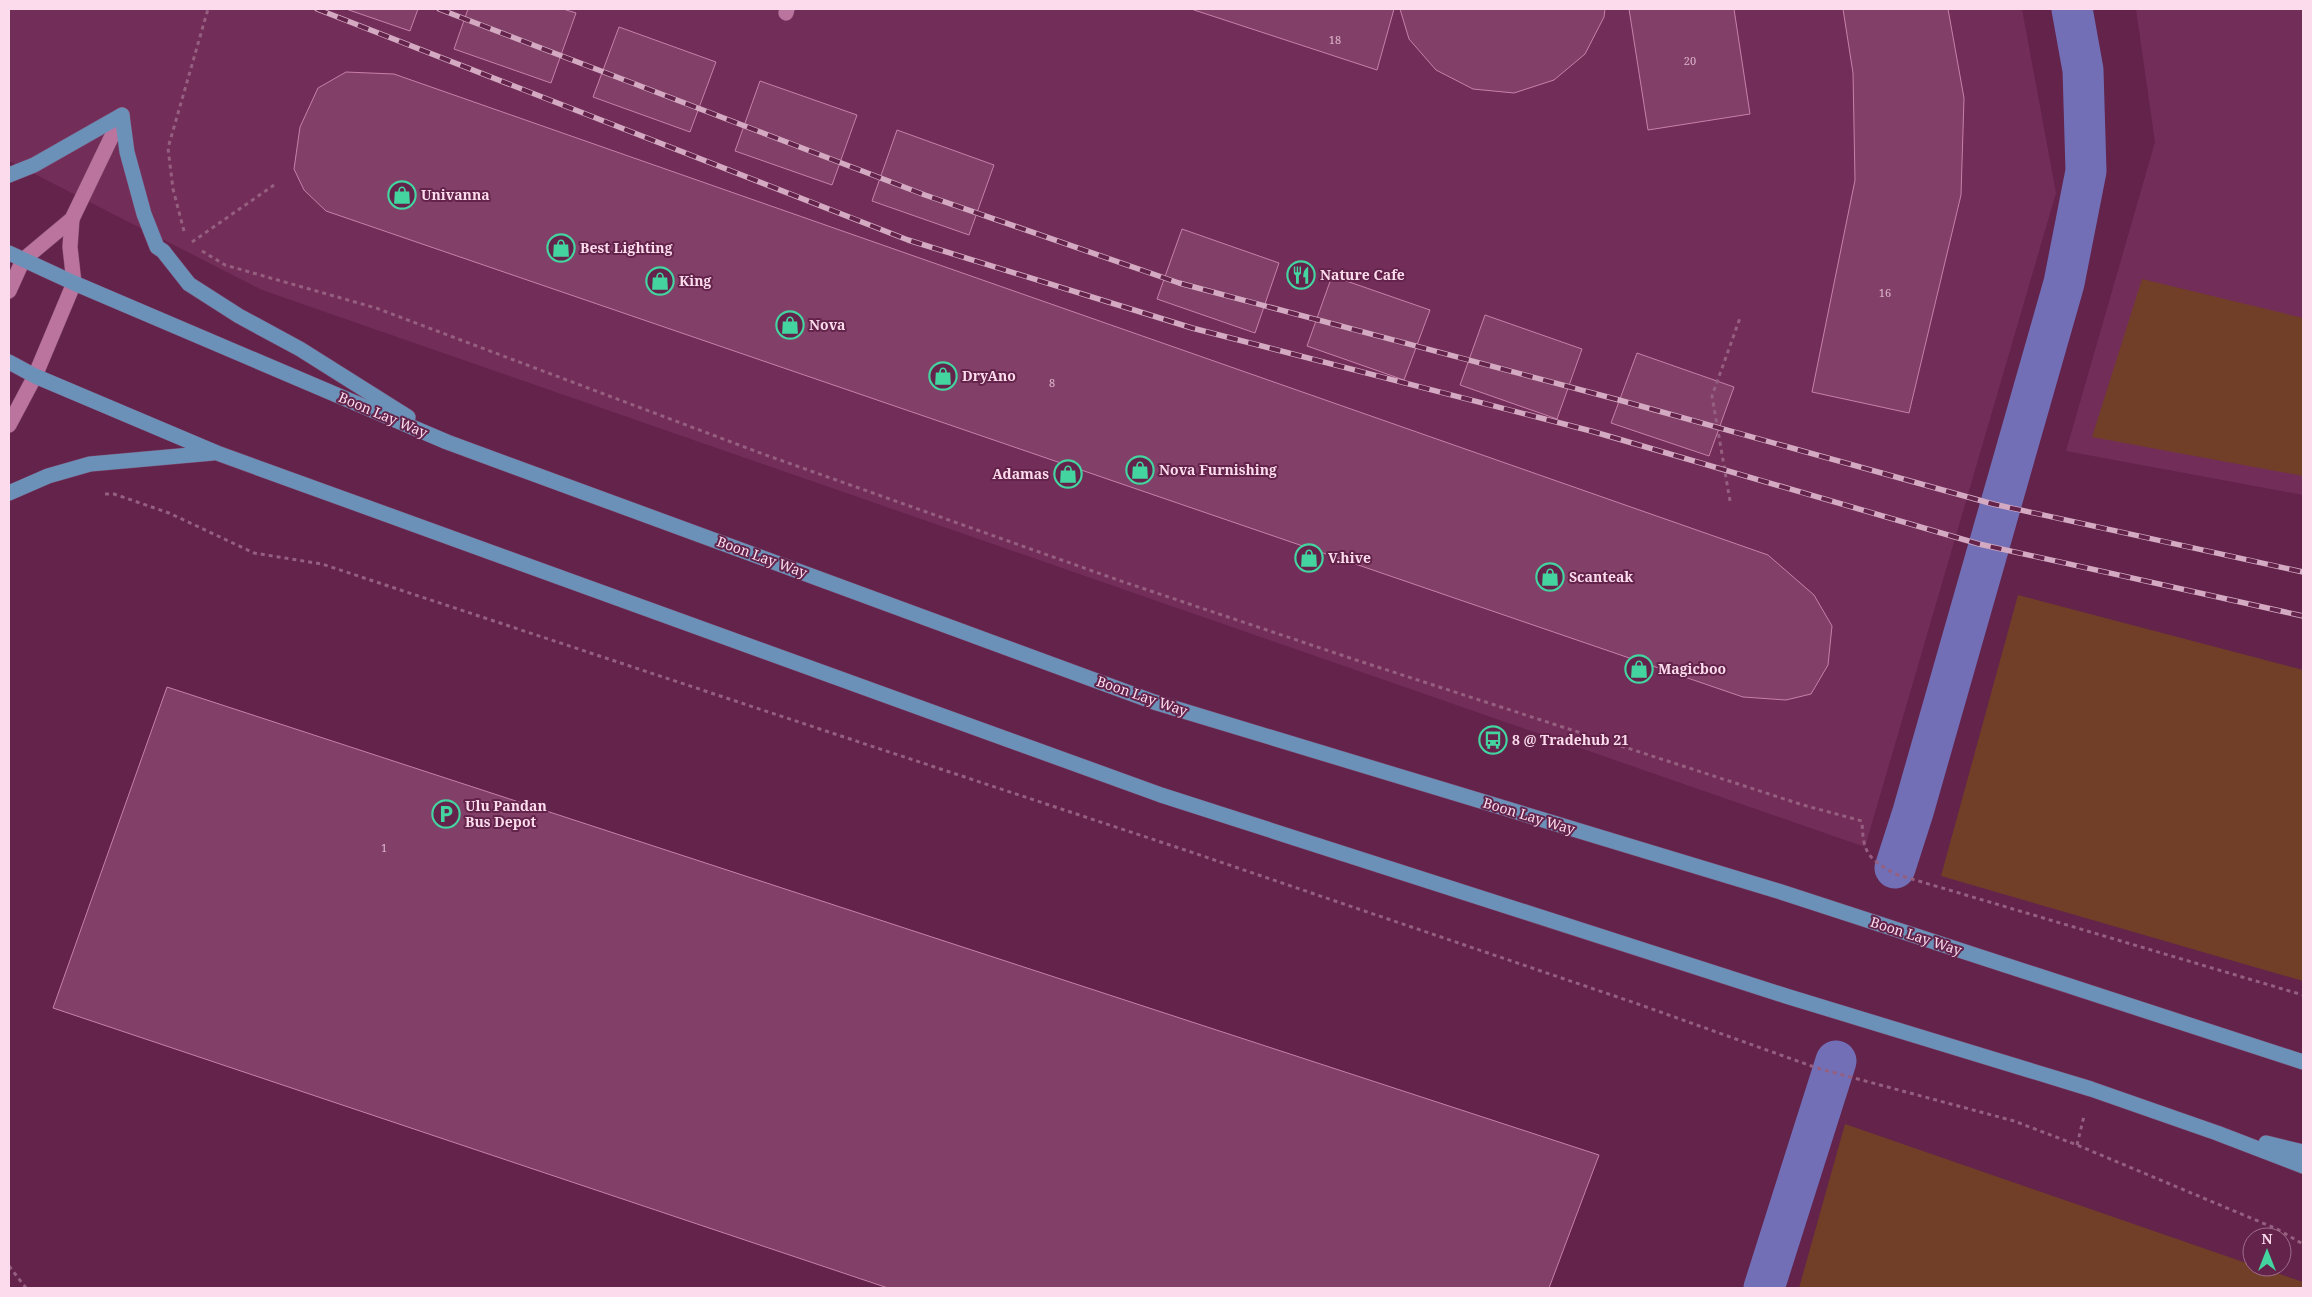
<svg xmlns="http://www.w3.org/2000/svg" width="2312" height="1297" font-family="'Noto Serif',serif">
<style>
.built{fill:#732d59}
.green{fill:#713f28}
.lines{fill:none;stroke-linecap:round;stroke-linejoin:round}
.canal{stroke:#726fb6;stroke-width:41}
.building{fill:#824068;stroke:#c880a9}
.lane-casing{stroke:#7c4569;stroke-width:16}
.street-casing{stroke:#7c4569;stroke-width:16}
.primary-casing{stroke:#7c4569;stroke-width:16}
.path{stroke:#955f80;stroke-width:3;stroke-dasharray:4 4;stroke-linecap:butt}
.lane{stroke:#bb749d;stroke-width:15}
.street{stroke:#bb749d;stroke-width:15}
.primary{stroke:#6b91b9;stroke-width:15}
.rail-casing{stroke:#d3aac1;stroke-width:5.5}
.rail{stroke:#63234b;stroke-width:4;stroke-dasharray:11;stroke-linecap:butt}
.labels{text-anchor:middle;stroke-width:4;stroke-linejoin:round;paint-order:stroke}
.number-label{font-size:11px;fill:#ddb4cb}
.poi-label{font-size:14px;font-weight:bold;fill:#fbdbec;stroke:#63234b;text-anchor:start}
.street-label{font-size:14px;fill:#fbdbec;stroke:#63234b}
</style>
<rect width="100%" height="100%" fill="#63234b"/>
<g class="built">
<polygon points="9,9 2022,9 2056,193 1865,847 262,290 9,161"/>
<polygon points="2136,9 2303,9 2303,495 2066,451 2155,142"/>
</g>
<g class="green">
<polygon points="2142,279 2303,318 2303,476 2092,437"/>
<polygon points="2018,595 2303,670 2303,981 1941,876"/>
<polygon points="1845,1124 2252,1265 2252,1267 2259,1267 2303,1282 2303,1288 1799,1288"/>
</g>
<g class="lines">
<g class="canal">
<polyline points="1895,868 1913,812 2064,283 2086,171 2083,70 2072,9"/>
<polyline points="1764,1288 1836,1061"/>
</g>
</g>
<g class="building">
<polygon points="346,9 418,9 410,31"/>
<polygon points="468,9 563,9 576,13 551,83 454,49"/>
<polygon points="1191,9 1394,9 1377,70"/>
<polygon points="1400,9 1605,9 1604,17 1585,54 1554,80 1514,93 1473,89 1436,70 1409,39"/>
<polygon points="1629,9 1734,9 1750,114 1648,130"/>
<polygon points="1843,9 1948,9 1964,98 1961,195 1909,413 1812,392 1855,180 1853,73"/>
<polygon points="619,27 716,62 690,132 593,97"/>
<polygon points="346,72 394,74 1768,555 1814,595 1832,626 1828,665 1811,694 1786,700 1743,697 326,211 304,190 294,169 300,127 318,88"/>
<polygon points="760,81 857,115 832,185 735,151"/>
<polygon points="897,130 994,165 969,235 872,201"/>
<polygon points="1182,229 1279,263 1255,333 1157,299"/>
<polygon points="1332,276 1430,310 1404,380 1307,346"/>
<polygon points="1485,315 1582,349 1557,419 1460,385"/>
<polygon points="1637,353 1734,387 1709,456 1611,423"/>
<polygon points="167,687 1599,1155 1549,1288 888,1288 53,1008"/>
</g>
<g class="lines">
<g class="lane-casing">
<g id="lane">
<polyline points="786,13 787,9"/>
<polyline points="72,219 70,247 74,283"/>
<polyline points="23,260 72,219 122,115"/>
</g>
</g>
<g class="street-casing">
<g id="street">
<polyline points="9,291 23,260"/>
<polyline points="9,425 35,376 74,283"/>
</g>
</g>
<g class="primary-casing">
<g id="primary">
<polyline points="9,175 34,165 122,115 127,152 144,214 157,247 163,251 189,284 239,316 300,349 408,417"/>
<polyline points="9,253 74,283 447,442 1154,702 1778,891 2303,1062"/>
<polyline points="9,362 35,376 217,453 1161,795 1786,996 2091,1089 2217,1133 2303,1166"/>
<polyline points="9,493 48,476 90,464 213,453"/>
<polyline points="2266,1143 2303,1152"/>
</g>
</g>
<g class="path">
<polyline points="184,231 173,189 168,148 208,9"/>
<polyline points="192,242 274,185"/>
<path d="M 202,251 L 225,265 L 376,308 L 763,454 L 1118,580 L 1353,659 L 1803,805 L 1862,821 C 1863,854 1868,858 1895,874 L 2303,995"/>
<polyline points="105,494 114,494 169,513 254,553 322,564 1188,851 1638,1004 1817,1068 2014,1121 2077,1145 2277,1229 2303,1244"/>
<polyline points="1730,501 1712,396 1740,318"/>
<polyline points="2077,1145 2084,1116"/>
<polyline points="9,1266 26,1288"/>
</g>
<use href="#lane" class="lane"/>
<use href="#street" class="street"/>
<use href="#primary" class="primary"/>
<g class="rail-casing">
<g id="rail">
<polyline points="317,9 908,240 1192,328 1591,431 1979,544 2303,616"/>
<polyline points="439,9 925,195 1179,283 1619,400 1993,504 2303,572"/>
</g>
</g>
<use href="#rail" class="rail"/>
</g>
<defs>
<g id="shop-ring" transform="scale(1.4375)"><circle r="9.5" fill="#63234b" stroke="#43d4a0" stroke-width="1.5"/><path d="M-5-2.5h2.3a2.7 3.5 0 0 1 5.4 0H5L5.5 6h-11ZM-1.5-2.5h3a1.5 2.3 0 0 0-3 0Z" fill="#43d4a0"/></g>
<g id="restaurant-ring" transform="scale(1.4375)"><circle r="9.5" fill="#63234b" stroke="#43d4a0" stroke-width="1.5"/><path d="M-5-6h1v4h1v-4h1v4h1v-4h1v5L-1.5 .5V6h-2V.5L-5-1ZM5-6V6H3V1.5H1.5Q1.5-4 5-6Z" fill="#43d4a0"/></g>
<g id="bus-ring" transform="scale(1.4375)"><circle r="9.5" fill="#63234b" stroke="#43d4a0" stroke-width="1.5"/><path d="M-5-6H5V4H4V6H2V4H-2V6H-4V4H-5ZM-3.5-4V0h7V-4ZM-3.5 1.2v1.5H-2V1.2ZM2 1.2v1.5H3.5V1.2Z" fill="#43d4a0"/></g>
<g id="parking-ring" transform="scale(1.4375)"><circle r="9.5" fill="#63234b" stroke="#43d4a0" stroke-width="1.5"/><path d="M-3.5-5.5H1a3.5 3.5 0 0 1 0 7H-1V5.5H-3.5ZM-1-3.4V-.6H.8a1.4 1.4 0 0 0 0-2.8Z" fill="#43d4a0"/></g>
</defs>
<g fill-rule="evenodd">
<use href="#shop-ring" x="402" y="195"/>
<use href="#shop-ring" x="561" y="248"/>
<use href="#restaurant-ring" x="1301" y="275"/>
<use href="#shop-ring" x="660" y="281"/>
<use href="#shop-ring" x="790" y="325"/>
<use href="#shop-ring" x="943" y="376"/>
<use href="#shop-ring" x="1140" y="470"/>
<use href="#shop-ring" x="1068" y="474"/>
<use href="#shop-ring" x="1309" y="558"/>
<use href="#shop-ring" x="1550" y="577"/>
<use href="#shop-ring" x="1639" y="669"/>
<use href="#bus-ring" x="1493" y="740"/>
<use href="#parking-ring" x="446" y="814"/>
</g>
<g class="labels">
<g class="number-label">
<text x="1335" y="44">18</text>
<text x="1690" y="65">20</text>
<text x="1885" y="297">16</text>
<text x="1052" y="387">8</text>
<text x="384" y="852">1</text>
</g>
<g class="poi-label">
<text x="421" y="200">Univanna</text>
<text x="580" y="253">Best Lighting</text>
<text x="1320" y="280">Nature Cafe</text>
<text x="679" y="286">King</text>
<text x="809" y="330">Nova</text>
<text x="962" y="381">DryAno</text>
<text x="1159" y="475">Nova Furnishing</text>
<text x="1049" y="479" text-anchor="end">Adamas</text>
<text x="1328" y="563">V.hive</text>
<text x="1569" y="582">Scanteak</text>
<text x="1658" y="674">Magicboo</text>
<text x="1512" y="745">8 @ Tradehub 21</text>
<text x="465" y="811">Ulu Pandan<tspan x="465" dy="16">Bus Depot</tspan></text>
</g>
<g class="street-label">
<text transform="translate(383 415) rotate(23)" y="5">Boon Lay Way</text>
<text transform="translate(762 557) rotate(20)" y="5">Boon Lay Way</text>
<text transform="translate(1142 696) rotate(19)" y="5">Boon Lay Way</text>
<text transform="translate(1529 816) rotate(17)" y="5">Boon Lay Way</text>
<text transform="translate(1916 936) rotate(18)" y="5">Boon Lay Way</text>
</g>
</g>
<rect width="2312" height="1297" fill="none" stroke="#fbdbec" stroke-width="20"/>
<g transform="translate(2267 1252)"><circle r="24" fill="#63234b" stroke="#a06d8b"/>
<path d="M0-4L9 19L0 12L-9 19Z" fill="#43d4a0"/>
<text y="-8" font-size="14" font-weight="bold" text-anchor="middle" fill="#fbdbec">N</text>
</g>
</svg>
